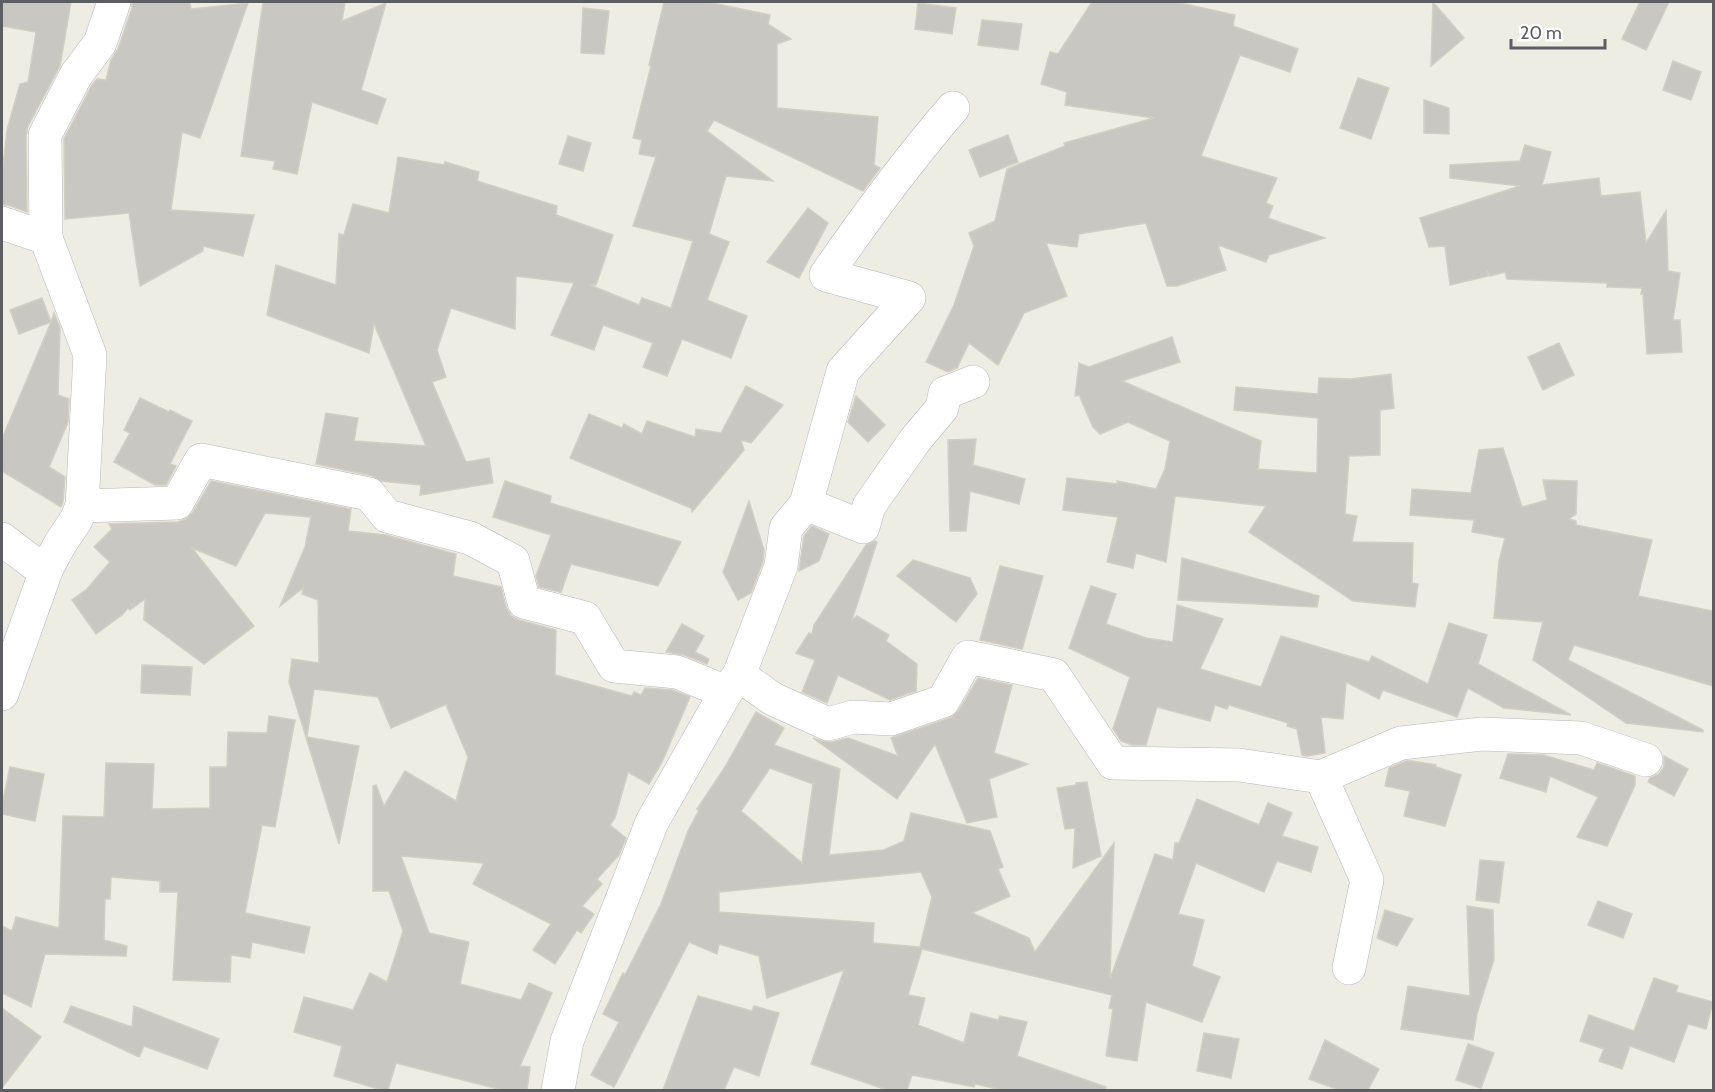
<svg xmlns="http://www.w3.org/2000/svg" width="1715" height="1092" font-family="Cabin,sans-serif">
<style>
.building{fill:#c9c7c1;stroke:#d2cfc2;stroke-width:1.5;fill-rule:evenodd}
.lines{fill:none;stroke-linecap:round;stroke-linejoin:round}
.minor-casing{stroke:#b6b8bd;stroke-width:34}
.minor{stroke:#fff;stroke-width:33}
</style>
<rect width="100%" height="100%" fill="#eeede4"/>
<g class="building">
<polygon points="2,2 71,2 60,66 28,126 26,135 27,212 8,205 2,205 2,175 7,130 20,84 28,82 36,32 2,26"/>
<polygon points="132,2 190,2 191,9 248,3 200,138 182,132 171,210 254,215 243,256 203,246 203,251 140,286 129,213 65,219 64,139 92,85 97,79 106,80 111,60 118,49 132,8"/>
<polygon points="263,2 345,2 342,21 386,3 361,90 386,99 377,124 312,102 297,174 273,169 275,161 241,156"/>
<polygon points="664,2 708,2 770,15 768,24 791,39 777,44 777,108 878,117 874,165 880,168 863,191 714,120 707,131 773,181 726,176 709,234 729,242 707,300 747,316 731,358 682,339 667,376 643,367 653,343 603,325 594,350 551,335 574,283 516,276 515,329 451,308 437,350 446,377 432,382 466,462 489,458 493,483 420,495 421,485 381,481 373,476 316,464 326,413 358,418 354,441 426,446 374,324 369,353 267,315 276,265 336,285 339,234 344,235 353,204 389,213 398,157 444,165 445,162 479,172 477,181 557,206 556,215 613,235 596,285 590,285 639,305 642,298 671,308 693,241 633,226 656,157 639,154 642,140 633,138 651,66 649,65"/>
<polygon points="1092,2 1176,2 1235,15 1233,26 1298,49 1290,72 1240,55 1201,156 1277,178 1266,203 1273,206 1268,218 1325,238 1269,255 1266,262 1218,245 1226,270 1177,286 1167,286 1146,223 1079,234 1077,247 1046,243 1067,296 1024,313 998,365 969,343 957,368 948,372 926,362 954,305 974,246 969,233 995,221 1007,169 1065,146 1064,143 1154,118 1065,105 1067,92 1041,84 1050,52 1058,54"/>
<polygon points="1433,2 1464,38 1431,66"/>
<polygon points="1640,2 1669,2 1646,50 1622,39"/>
<polygon points="918,3 956,8 952,34 915,29"/>
<polygon points="583,8 609,11 604,54 581,53"/>
<polygon points="982,20 1022,24 1018,50 978,45"/>
<polygon points="1673,61 1701,72 1691,100 1663,90"/>
<polygon points="1358,78 1389,88 1371,139 1340,128"/>
<polygon points="1424,100 1449,108 1449,134 1424,133"/>
<polygon points="1008,135 1018,162 980,177 969,150"/>
<polygon points="568,136 591,143 583,171 559,164"/>
<polygon points="1525,145 1551,152 1542,185 1599,178 1601,196 1640,192 1646,243 1666,211 1668,271 1680,273 1673,320 1680,320 1682,352 1647,354 1643,294 1641,294 1642,288 1607,287 1607,283 1507,279 1505,272 1490,276 1487,270 1488,276 1450,285 1445,246 1429,247 1420,218 1520,186 1450,178 1450,165 1520,161"/>
<polygon points="808,208 828,223 799,278 767,262"/>
<polygon points="42,298 51,322 54,313 60,328 58,395 69,399 68,422 49,467 65,477 63,502 61,507 2,471 2,439 51,322 19,334 10,310"/>
<polygon points="1172,337 1180,362 1122,381 1261,441 1258,469 1317,473 1318,418 1234,410 1236,387 1318,394 1319,378 1351,379 1391,374 1394,408 1380,410 1380,455 1349,456 1345,514 1357,516 1352,542 1413,543 1412,583 1418,584 1415,607 1353,601 1249,532 1266,506 1175,496 1166,562 1136,553 1133,568 1107,562 1118,517 1063,510 1067,478 1118,484 1117,481 1156,489 1165,469 1170,441 1128,422 1100,434 1093,427 1079,395 1075,396 1079,363 1089,367"/>
<polygon points="1559,343 1574,375 1543,390 1528,357"/>
<polygon points="746,386 783,405 751,443 741,440 744,450 692,512 691,508 570,458 589,414 622,428 624,424 642,434 647,421 695,437 696,429 721,433"/>
<polygon points="856,396 885,425 868,442 848,422"/>
<polygon points="140,398 169,412 170,410 192,421 170,464 176,466 166,485 155,485 114,462 130,433 124,430"/>
<polygon points="976,439 973,465 1025,479 1019,504 970,491 966,531 950,531 948,440"/>
<polygon points="1503,448 1522,507 1547,500 1543,480 1577,481 1576,514 1569,519 1576,521 1576,525 1652,540 1638,596 1713,611 1713,686 1574,645 1568,660 1703,730 1703,732 1626,723 1533,660 1543,622 1494,618 1499,561 1505,538 1472,532 1474,520 1410,515 1412,489 1471,493 1479,450"/>
<polygon points="211,481 351,509 348,531 386,535 456,554 453,576 501,587 506,607 511,616 519,620 556,630 555,675 632,696 634,692 641,695 645,688 672,690 690,697 662,762 649,784 628,772 615,818 610,825 626,838 619,855 597,879 602,884 582,906 594,914 581,933 577,930 555,964 533,950 551,924 473,884 484,863 401,856 429,933 469,942 460,984 521,1000 529,983 552,993 520,1066 530,1067 527,1090 502,1090 396,1063 388,1090 382,1090 334,1076 342,1046 294,1032 304,997 353,1010 370,973 387,982 403,931 389,891 373,891 373,786 376,785 384,806 405,771 456,801 468,757 446,705 447,704 391,728 378,697 314,689 307,737 359,746 339,844 289,682 292,659 319,663 318,600 302,594 303,588 280,606 305,547 311,517 265,513 236,566 192,548 254,626 204,664 144,620 145,599 130,610 128,608 122,615 96,634 72,600 87,589 110,562 94,547 112,529 109,524 178,522 186,519 193,512"/>
<polygon points="505,481 551,496 550,503 681,542 658,586 571,564 561,592 539,587 536,576 551,535 493,517"/>
<polygon points="749,501 764,550 763,561 751,593 738,600 723,572"/>
<polygon points="812,526 829,534 819,561 799,571 804,536"/>
<polygon points="875,541 877,542 852,620 857,616 889,635 886,641 917,664 916,691 890,700 838,675 827,703 802,692 815,660 796,653 809,633 812,634 814,625 866,545"/>
<polygon points="1182,558 1319,596 1317,607 1178,600"/>
<polygon points="913,560 970,578 977,594 956,622 897,576"/>
<polygon points="1000,566 1043,576 1022,649 980,640"/>
<polygon points="1091,586 1116,594 1106,624 1146,638 1173,642 1177,605 1223,619 1200,669 1261,687 1281,636 1369,662 1372,656 1428,684 1449,623 1487,635 1478,664 1571,715 1504,708 1468,688 1457,717 1383,690 1379,699 1346,682 1343,719 1321,717 1325,753 1307,756 1302,755 1297,729 1287,726 1288,723 1229,705 1227,709 1215,705 1210,721 1157,707 1146,745 1132,745 1121,741 1113,729 1130,677 1069,648"/>
<polygon points="682,624 704,636 695,652 709,659 707,664 684,655 666,652"/>
<polygon points="142,665 192,667 190,695 141,693"/>
<polygon points="978,678 1012,685 994,753 1028,764 989,779 997,817 967,823 935,744 897,799 813,738 821,741 832,742 848,738 898,756 891,738 950,718 959,710"/>
<path d="M 756,712 L 784,728 L 774,745 L 840,769 L 829,855 L 884,850 L 904,841 L 911,813 L 990,831 L 1003,867 L 998,869 L 1010,896 L 972,913 L 1029,938 L 1035,952 L 1114,843 L 1110,979 L 1155,854 L 1173,860 L 1175,843 L 1179,843 L 1197,799 L 1259,825 L 1268,803 L 1292,813 L 1282,836 L 1318,847 L 1311,872 L 1277,861 L 1264,892 L 1196,863 L 1178,914 L 1204,920 L 1192,966 L 1220,977 L 1202,1022 L 1146,1002 L 1137,1061 L 1106,1056 L 1113,1009 L 1109,1008 L 1112,995 L 922,949 L 908,995 L 925,998 L 918,1025 L 964,1043 L 971,1013 L 998,1020 L 1000,1016 L 1027,1022 L 1017,1056 L 1106,1087 L 1105,1090 L 1002,1090 L 975,1084 L 974,1087 L 912,1075 L 907,1090 L 887,1090 L 811,1064 L 844,970 L 767,998 L 759,956 L 719,944 L 717,954 L 689,942 L 614,1087 L 591,1075 L 619,1022 L 603,1014 L 623,973 L 625,975 L 661,904 L 688,831 L 699,810 L 697,809 L 725,767 ZM 770,768 L 813,784 L 802,863 L 741,811 ZM 921,872 L 932,897 L 920,947 L 873,943 L 874,923 L 719,912 L 719,892 Z"/>
<polygon points="269,716 295,720 275,827 262,825 245,913 310,927 304,953 252,942 250,958 231,955 230,982 173,980 178,892 160,892 160,881 111,877 110,899 105,899 104,940 127,946 126,956 45,954 31,1007 2,993 2,926 12,931 16,917 59,928 63,816 104,817 106,763 154,764 152,809 210,808 210,767 227,767 228,732 267,733"/>
<polygon points="1508,754 1543,755 1594,770 1597,763 1635,776 1635,785 1607,846 1577,837 1598,797 1550,776 1546,792 1500,778"/>
<polygon points="1664,756 1688,769 1674,796 1648,782 1650,778 1659,774 1664,767"/>
<polygon points="1406,761 1412,761 1436,765 1436,767 1461,775 1445,826 1404,816 1410,791 1385,786 1389,768"/>
<polygon points="10,767 44,774 35,821 2,814 2,805"/>
<polygon points="1087,782 1101,856 1073,868 1075,828 1065,829 1057,788 1076,785 1076,783"/>
<polygon points="1480,860 1504,862 1499,903 1476,900"/>
<polygon points="1598,901 1632,914 1623,938 1588,925"/>
<polygon points="1467,906 1493,910 1494,959 1477,1014 1473,1040 1401,1029 1408,986 1470,996"/>
<polygon points="1385,910 1413,919 1397,946 1377,938"/>
<polygon points="1654,978 1678,986 1676,992 1713,1002 1706,1029 1688,1024 1674,1062 1630,1046 1622,1069 1599,1061 1604,1049 1580,1041 1589,1015 1634,1031"/>
<polygon points="698,996 752,1011 754,1006 779,1013 759,1076 734,1067 724,1090 663,1090"/>
<polygon points="71,1006 132,1027 134,1006 219,1039 207,1069 144,1046 139,1057 64,1022"/>
<polygon points="2,1008 41,1037 2,1088"/>
<polygon points="1204,1033 1239,1039 1231,1078 1197,1071"/>
<polygon points="1325,1040 1379,1069 1368,1090 1339,1090 1309,1079"/>
<polygon points="1468,1044 1494,1053 1481,1088 1456,1080"/>
</g>
<g class="lines">
<g class="minor-casing">
<g id="minor">
<polyline points="2,223 46,238 90,355 82,506 76,520 60,544 47,568 2,694"/>
<polyline points="46,238 45,135 76,75 100,43 114,2"/>
<path d="M 806,504 L 843,371 L 909,298 L 826,275 C 866,217 907,161 953,108"/>
<polyline points="82,506 177,503 201,460 369,494 387,516 470,538 513,561 524,602 585,618 614,666 677,672 726,692"/>
<polyline points="2,539 36,565 47,568"/>
<polyline points="739,675 773,699 828,724 853,717 891,719 943,701 968,657 1054,675 1113,763 1239,765 1321,777 1367,880 1349,968"/>
<polyline points="1321,777 1401,743 1482,734 1581,738 1646,760"/>
<polyline points="558,1090 567,1041 652,822 726,692 739,675 781,566 786,528 806,504 863,527 869,506 916,439 942,408 945,393 973,382"/>
</g>
</g>
<use href="#minor" class="minor"/>
</g>
<rect width="1715" height="1092" fill="none" stroke="#5c5e64" stroke-width="6"/>
<path d="M1511 39v9h94v-9" fill="none" stroke="#5c5e64" stroke-width="3"/>
<text x="1520" y="39" font-size="18" fill="#5c5e64" stroke="#ffffff" stroke-width="4.5" paint-order="stroke">20 m</text>
</svg>
